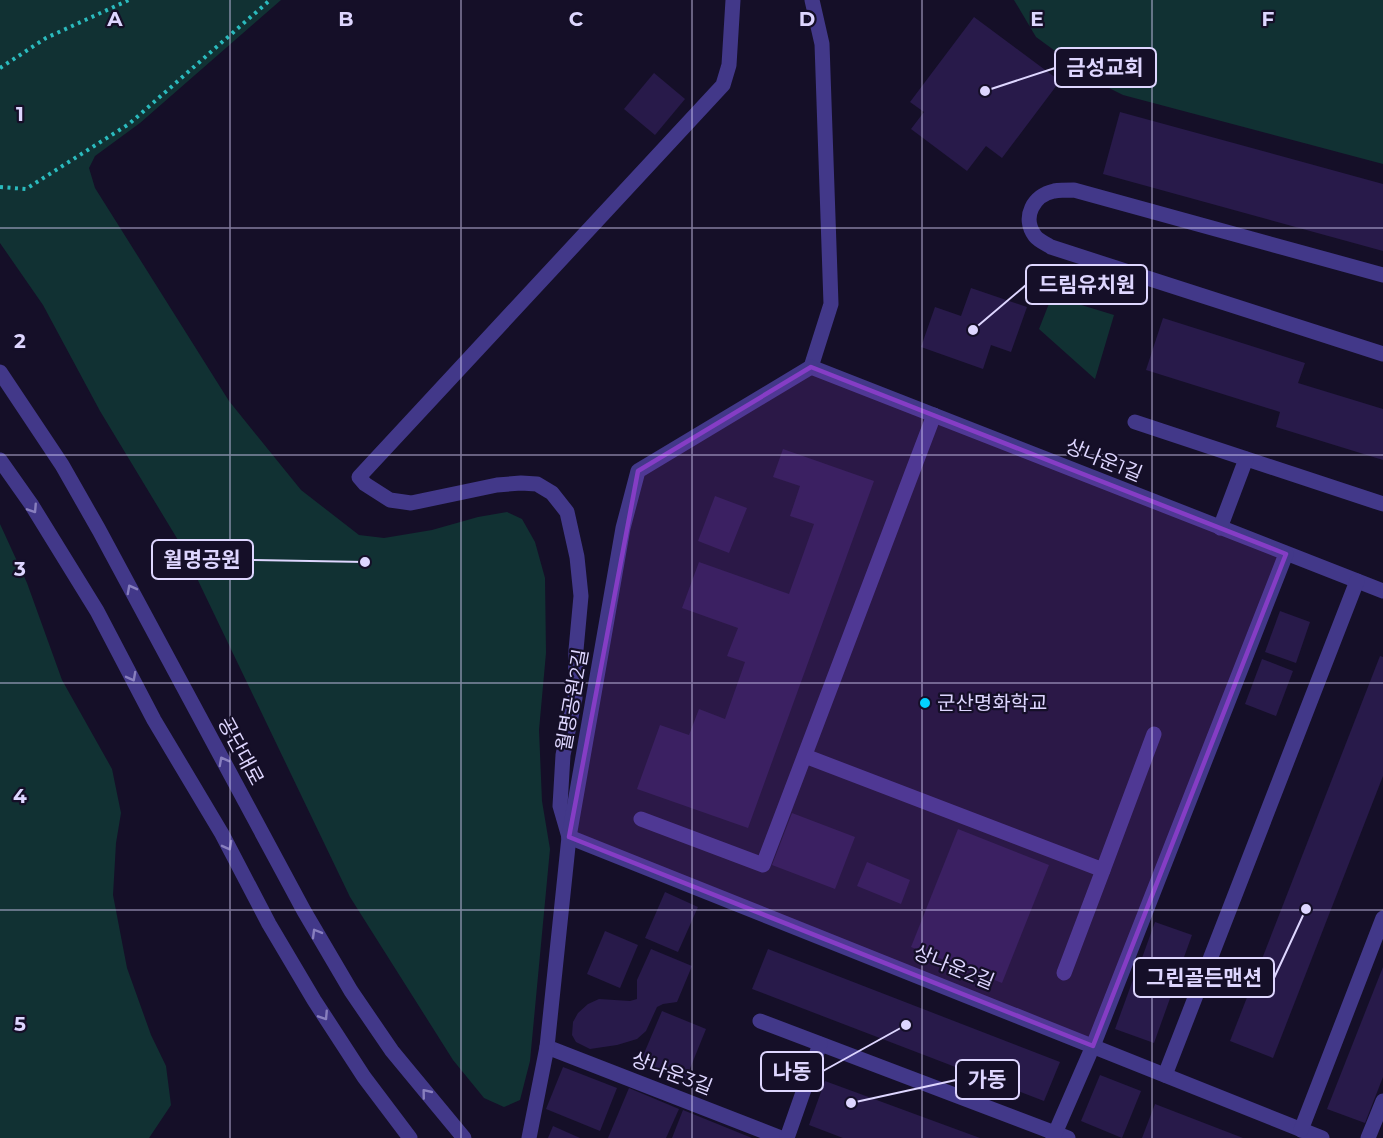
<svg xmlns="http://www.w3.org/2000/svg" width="1383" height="1138" font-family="Montserrat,'Noto Sans KR',sans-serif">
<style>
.green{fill:#113133}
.building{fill:#281a4a}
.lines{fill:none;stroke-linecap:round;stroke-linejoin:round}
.path{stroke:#2bbbbe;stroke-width:4;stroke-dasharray:3 4.5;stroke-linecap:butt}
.minor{stroke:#423889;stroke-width:15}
.oneway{stroke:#887fbe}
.marked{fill:#853dc5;fill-opacity:0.2;stroke:#853dc5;stroke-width:4.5;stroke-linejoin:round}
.grid{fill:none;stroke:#ded6ff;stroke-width:1.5;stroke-opacity:0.55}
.poi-dot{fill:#02d1ff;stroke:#150f28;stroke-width:2}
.labels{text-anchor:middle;stroke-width:4.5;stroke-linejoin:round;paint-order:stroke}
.street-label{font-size:20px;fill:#ded6ff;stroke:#150f28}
.poi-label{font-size:20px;fill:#ded6ff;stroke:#150f28;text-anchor:start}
.grid-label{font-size:20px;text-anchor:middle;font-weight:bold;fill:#ded6ff;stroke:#150f28;stroke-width:4.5;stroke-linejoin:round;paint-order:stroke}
.leader{fill:none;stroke:#ded6ff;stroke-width:2}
.callout-dot{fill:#ded6ff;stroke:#150f28;stroke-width:2}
.callout{fill:#150f28;stroke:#ded6ff;stroke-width:2}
.callout-label{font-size:21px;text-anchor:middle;font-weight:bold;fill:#ded6ff}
</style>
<rect width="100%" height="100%" fill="#150f28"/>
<g class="green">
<polygon points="0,0 281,0 140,123 95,156 89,168 95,188 229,401 301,490 359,535 384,538 432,530 478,517 507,512 522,519 535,542 545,578 546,653 539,730 542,801 550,849 530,1061 520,1100 504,1107 484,1098 453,1060 350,897 181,545 100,411 43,305 0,243"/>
<polygon points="1014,0 1383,0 1383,164 1123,95 1099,83 1036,37"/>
<polygon points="1052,296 1114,315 1095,379 1039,329"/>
<polygon points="0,524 27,583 62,680 112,769 121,813 116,843 113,895 127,968 151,1035 166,1066 171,1105 149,1138 0,1138"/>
</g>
<g class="building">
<polygon points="974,17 1060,81 1002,158 986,146 967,171 911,129 924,112 910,102"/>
<polygon points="654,73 685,99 655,135 624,109"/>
<polygon points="1120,112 1383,184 1383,251 1103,174"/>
<polygon points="971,288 1027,307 1011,352 991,345 983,369 921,347 935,307 961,316"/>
<polygon points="1163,318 1305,363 1298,383 1383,409 1383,460 1276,427 1280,412 1146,370"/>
<polygon points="783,449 874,481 748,828 637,789 660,725 689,735 699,709 725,719 745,662 727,656 738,628 682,608 699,562 789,594 814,524 790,516 800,486 773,477"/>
<polygon points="715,496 747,508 729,553 698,541"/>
<polygon points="1280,611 1310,622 1296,663 1265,652"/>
<polygon points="1380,656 1383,657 1383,776 1273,1058 1230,1041"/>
<polygon points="1262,659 1293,671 1276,716 1245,704"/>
<polygon points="792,813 855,837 835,889 772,865"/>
<polygon points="958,829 1049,865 1002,983 911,947"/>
<polygon points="867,862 910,880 901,904 857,886"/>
<polygon points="665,892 698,907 678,952 645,938"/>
<polygon points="1155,922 1192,935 1175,982 1138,969"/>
<polygon points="605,931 638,945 620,988 587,974"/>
<polygon points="651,949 692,966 677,1002 663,1004 657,1007 646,1031 637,1039 617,1045 590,1049 576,1042 572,1035 573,1022 578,1013 588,1004 599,999 630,1001 637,999 637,980"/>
<polygon points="768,949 1060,1062 1044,1101 752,989"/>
<polygon points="1383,967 1383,1077 1365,1123 1327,1109"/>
<polygon points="1134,977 1173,990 1154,1043 1115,1029"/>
<polygon points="662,1011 706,1029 685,1081 640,1063"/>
<polygon points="563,1067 617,1088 600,1131 546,1109"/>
<polygon points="1100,1075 1141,1091 1122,1138 1081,1121"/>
<polygon points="825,1081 980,1138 843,1138 809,1125"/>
<polygon points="629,1088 679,1109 666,1138 608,1138"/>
<polygon points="1155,1104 1243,1138 1142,1138"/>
<polygon points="683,1110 752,1138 672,1138"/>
<polygon points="553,1126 580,1138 548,1138"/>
</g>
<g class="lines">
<g class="path">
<polyline points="0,68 46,38 129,0"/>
<polyline points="0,187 26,189 129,124 270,0"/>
</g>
<g class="minor">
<path d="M 1383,275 L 1074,190 C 1068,190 1060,190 1054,191 C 1034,195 1021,217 1035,236 C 1038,240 1046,244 1051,247 L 1383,354"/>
<polyline points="811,367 1383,591"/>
<polyline points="811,367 831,304 822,44 812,0"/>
<polyline points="0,372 62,465 99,530 304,911 351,991 392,1051 464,1138"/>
<polyline points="1135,422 1383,504"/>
<polyline points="0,460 31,504 97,611 154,720 222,834 269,924 314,1000 364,1077 410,1138"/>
<polyline points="1220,528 1246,459"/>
<polyline points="805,756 1103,870 1154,734"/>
<polyline points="641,819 763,865 934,415"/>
<polyline points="569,837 560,806 563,755 575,698 576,650 581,596 577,557 567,512 552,493 537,484 521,483 497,485 411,503 390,500 365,484 359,477 723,85 729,65 733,0"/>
<polyline points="569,837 1322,1138"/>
<polyline points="1064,973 1103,870"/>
<polyline points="760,1021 1068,1138"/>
<polyline points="547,1047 781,1138"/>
<polyline points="1165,1075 1357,581"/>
<polyline points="1301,1130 1383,918"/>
<polyline points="529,1138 547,1047 569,837 623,528 638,471 811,367"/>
<polyline points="787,1138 820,1044"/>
<polyline points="1053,1138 1093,1046 1286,554"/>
<polyline points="1368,1138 1383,1101"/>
</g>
</g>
<defs><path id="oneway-chevron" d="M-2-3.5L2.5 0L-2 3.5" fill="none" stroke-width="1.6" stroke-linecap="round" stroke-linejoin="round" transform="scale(1.5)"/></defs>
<g class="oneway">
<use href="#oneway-chevron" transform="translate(33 509) rotate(57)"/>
<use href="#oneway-chevron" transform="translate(131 589) rotate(-118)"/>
<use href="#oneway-chevron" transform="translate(132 677) rotate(62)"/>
<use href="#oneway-chevron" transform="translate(223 761) rotate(-118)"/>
<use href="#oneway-chevron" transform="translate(228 846) rotate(62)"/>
<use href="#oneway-chevron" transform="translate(316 933) rotate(-120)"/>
<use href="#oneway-chevron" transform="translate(324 1016) rotate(57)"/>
<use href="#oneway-chevron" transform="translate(426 1093) rotate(-129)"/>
</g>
<path class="marked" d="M 811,367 L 1286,554 L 1093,1046 L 569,837 L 638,471 Z"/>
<path class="grid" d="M 230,0 L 230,1138M 461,0 L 461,1138M 692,0 L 692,1138M 922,0 L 922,1138M 1152,0 L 1152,1138M 0,228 L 1383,228M 0,455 L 1383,455M 0,683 L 1383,683M 0,910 L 1383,910"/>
<circle class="poi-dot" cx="925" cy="703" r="6"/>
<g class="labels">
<g class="street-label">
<text transform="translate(1104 460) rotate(22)" y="7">상나운1길</text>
<text transform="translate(572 700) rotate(-80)" y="7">월명공원2길</text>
<text transform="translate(241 751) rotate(62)" y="7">공단대로</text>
<text transform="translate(954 967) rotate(22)" y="7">상나운2길</text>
<text transform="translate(672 1073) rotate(21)" y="7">상나운3길</text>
</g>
<g class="poi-label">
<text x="937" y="710">군산명화학교</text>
</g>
</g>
<g class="grid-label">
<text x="115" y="26">A</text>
<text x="346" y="26">B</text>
<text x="576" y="26">C</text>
<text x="807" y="26">D</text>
<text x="1037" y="26">E</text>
<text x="1268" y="26">F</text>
<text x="20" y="121">1</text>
<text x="20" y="348">2</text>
<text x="20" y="576">3</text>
<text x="20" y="803">4</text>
<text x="20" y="1031">5</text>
</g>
<path class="leader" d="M985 91L1055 68M973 330L1026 285M365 562L253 560M1306 909L1274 978M906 1025L823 1071M851 1103L956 1080"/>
<g class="callout-dot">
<circle cx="985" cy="91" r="6"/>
<circle cx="973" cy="330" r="6"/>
<circle cx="365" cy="562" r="6"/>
<circle cx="1306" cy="909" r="6"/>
<circle cx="906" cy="1025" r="6"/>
<circle cx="851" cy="1103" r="6"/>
</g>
<g class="callout">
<rect x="1055" y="48" width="101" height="39" rx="6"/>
<rect x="1026" y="265" width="121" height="39" rx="6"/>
<rect x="152" y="540" width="101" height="39" rx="6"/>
<rect x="1134" y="958" width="140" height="39" rx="6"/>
<rect x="761" y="1052" width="62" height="39" rx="6"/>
<rect x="956" y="1060" width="63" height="39" rx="6"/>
</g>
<g class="callout-label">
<text x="1105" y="75">금성교회</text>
<text x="1087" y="292">드림유치원</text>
<text x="202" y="567">월명공원</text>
<text x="1204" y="985">그린골든맨션</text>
<text x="792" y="1079">나동</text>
<text x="987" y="1087">가동</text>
</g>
</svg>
